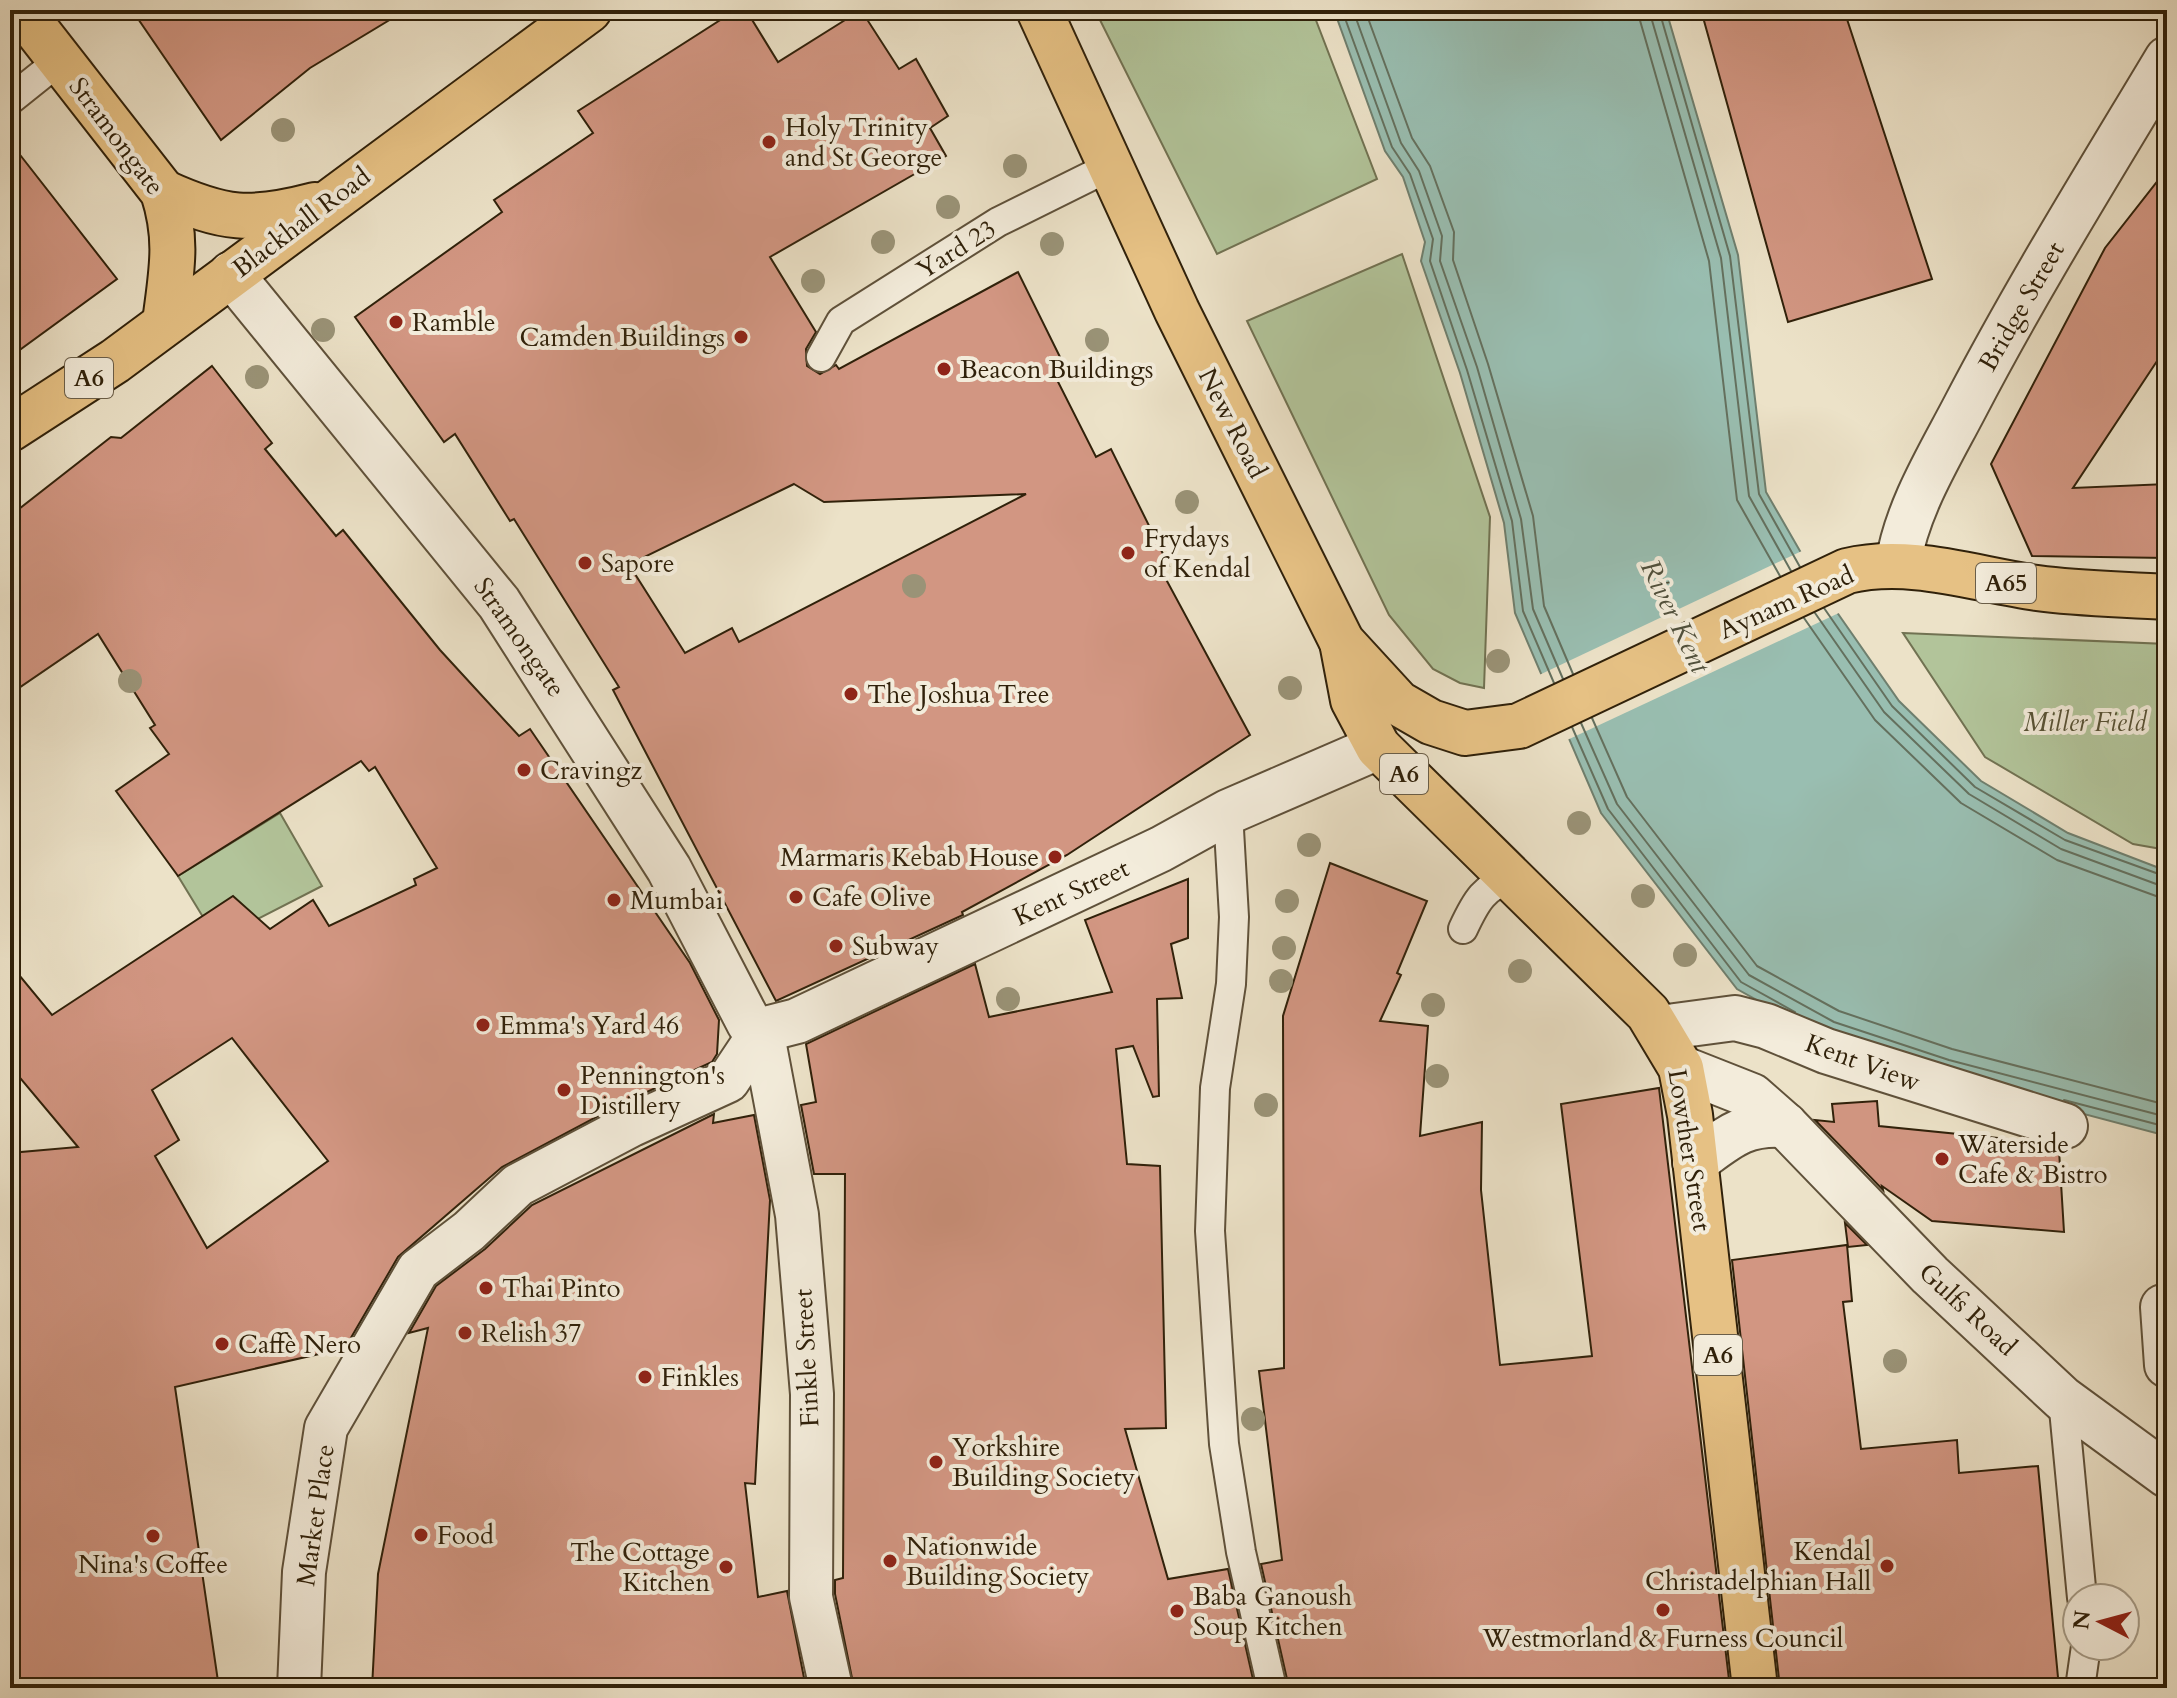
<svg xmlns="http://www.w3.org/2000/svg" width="2177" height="1698" font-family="Cardo,serif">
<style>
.green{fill:#b2c49a;stroke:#717252;stroke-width:2}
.water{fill:#99beb1;stroke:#6f7f6e;stroke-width:2}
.pier{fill:#ece2c8}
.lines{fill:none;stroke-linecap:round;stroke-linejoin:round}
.shore{stroke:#64705e;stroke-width:2}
.building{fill:#d29682;stroke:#30210a;stroke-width:2;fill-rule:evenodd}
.service-casing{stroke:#5f513a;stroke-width:32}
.pedestrian-casing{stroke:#5f513a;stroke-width:46}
.minor-casing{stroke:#5f513a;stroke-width:48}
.trunk-casing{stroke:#30210a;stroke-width:48}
.service{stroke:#f3ecdb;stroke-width:28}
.pedestrian{stroke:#f3ecdb;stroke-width:42}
.minor{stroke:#f3ecdb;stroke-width:44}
.trunk{stroke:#e6c184;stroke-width:44}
.tree{fill:#9a9377}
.poi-dot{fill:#8f2418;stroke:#f3ecdb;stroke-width:3}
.labels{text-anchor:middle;stroke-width:8;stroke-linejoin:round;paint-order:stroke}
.shield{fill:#f3ecdb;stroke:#6a5e49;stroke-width:2}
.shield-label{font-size:24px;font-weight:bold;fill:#30210a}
.poi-label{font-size:26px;fill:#30210a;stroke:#f3ecdb;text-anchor:start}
.street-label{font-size:26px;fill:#30210a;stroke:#f3ecdb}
.park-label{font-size:26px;font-style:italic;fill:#575235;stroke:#f3ecdb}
.water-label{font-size:28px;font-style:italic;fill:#50503c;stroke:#f3ecdb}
</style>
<rect width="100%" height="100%" fill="#ece2c8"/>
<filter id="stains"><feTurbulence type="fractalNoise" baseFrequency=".0025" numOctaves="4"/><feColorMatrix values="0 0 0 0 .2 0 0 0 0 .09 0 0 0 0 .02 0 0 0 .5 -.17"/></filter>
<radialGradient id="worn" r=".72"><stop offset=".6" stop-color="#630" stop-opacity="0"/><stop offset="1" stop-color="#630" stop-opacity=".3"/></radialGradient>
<g class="green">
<polygon points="1095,10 1312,10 1377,179 1217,254"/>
<polygon points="1402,254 1490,517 1484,688 1460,683 1433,669 1389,615 1247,321"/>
<polygon points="1903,633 2167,644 2167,850 2133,844 1985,757"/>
<polygon points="280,813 322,886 217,940 178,876"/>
</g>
<polygon class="water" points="1334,10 1666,10 1738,255 1766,492 1827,598 1899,701 1981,781 2068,833 2167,871 2167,1136 1944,1077 1827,1039 1737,989 1601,813 1515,613 1504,523 1460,373 1421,261 1425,242 1403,177 1385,151"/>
<polygon class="pier" points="1804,550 1841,612 1565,741 1537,676"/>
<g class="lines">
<g class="shore">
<polyline points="1342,10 1392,147 1410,174 1433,239 1430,261 1467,370 1512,521 1523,611 1554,683"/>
<polyline points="1353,10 1401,143 1419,171 1442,236 1440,261 1477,367 1521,519 1533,609 1563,679"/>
<polyline points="1365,10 1412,138 1430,166 1454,232 1453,260 1488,364 1533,516 1544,606 1573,674"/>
<polyline points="1637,10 1709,261 1737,500 1780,576"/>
<polyline points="1649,10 1721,258 1749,496 1791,571"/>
<polyline points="1659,10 1730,256 1759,494 1800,567"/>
<polyline points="1824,608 1892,706 1975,787 2065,840 2167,877"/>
<polyline points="1815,613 1884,712 1969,794 2061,849 2167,888"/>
<polyline points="1804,618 1875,720 1961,803 2057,860 2167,900"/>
<polyline points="1592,718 1627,797 1757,966 1839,1011 1952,1049 2167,1105"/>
<polyline points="1581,723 1617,804 1749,975 1834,1022 1949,1060 2167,1117"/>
<polyline points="1572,727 1608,809 1741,982 1795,1012"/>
<polyline points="2064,1100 2167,1127"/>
</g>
</g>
<g class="building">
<polygon points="132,10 406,10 310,68 221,140"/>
<path d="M 736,10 L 746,10 L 778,62 L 861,10 L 899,69 L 916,59 L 948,116 L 930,128 L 946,156 L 770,257 L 816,332 L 806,349 L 807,366 L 820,374 L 836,365 L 839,369 L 1018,272 L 1061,359 L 1049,364 L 1096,457 L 1111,449 L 1169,566 L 1161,570 L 1250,735 L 1067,855 L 962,912 L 963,915 L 776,1001 L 613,690 L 619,687 L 514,519 L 510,521 L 455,434 L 444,442 L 355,317 L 502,212 L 494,200 L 593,133 L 578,111 ZM 794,484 L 824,502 L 1026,494 L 739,642 L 732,628 L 685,653 L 635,574 L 642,569 L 636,561 Z"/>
<polygon points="1701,10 1844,10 1932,279 1788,322"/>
<polygon points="10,142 117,279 10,357"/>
<polygon points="2167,169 2167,346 2073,488 2167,484 2167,558 2032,556 1991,464 2105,248"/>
<path d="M 212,366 L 272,443 L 265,449 L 336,536 L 343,530 L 440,650 L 519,736 L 530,729 L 690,963 L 719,1020 L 717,1054 L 712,1062 L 621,1104 L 502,1167 L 398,1257 L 345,1348 L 175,1387 L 219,1688 L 10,1688 L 10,1153 L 78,1147 L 10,1066 L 10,964 L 52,1015 L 233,896 L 270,929 L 313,900 L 329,926 L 416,885 L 414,879 L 437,868 L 375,767 L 369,771 L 361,761 L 178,876 L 116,791 L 169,754 L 150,728 L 155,725 L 98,634 L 10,694 L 10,516 L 111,437 L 121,438 ZM 232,1038 L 328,1161 L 207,1248 L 155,1156 L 179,1140 L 152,1090 Z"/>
<polygon points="1330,863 1427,901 1397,973 1401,975 1380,1021 1428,1026 1420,1136 1482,1122 1481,1190 1500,1365 1592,1356 1561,1104 1659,1088 1730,1688 1289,1688 1261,1564 1282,1560 1259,1371 1284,1368 1283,1016"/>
<polygon points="1188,879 1188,938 1171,944 1182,998 1157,999 1159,1096 1153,1097 1133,1046 1116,1049 1127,1164 1160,1166 1166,1428 1125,1429 1168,1579 1228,1569 1255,1688 854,1688 835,1594 835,1580 843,1578 845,1174 814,1174 801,1105 816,1102 806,1044 975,964 989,1017 1112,992 1085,920"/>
<polygon points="1877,1101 1879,1126 2028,1141 2059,1150 2064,1232 1932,1221 1882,1186 1883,1190 1815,1120 1834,1122 1832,1104"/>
<polygon points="714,1114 713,1123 754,1115 770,1200 755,1484 745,1483 758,1597 787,1591 806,1688 372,1688 378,1574 428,1328 409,1333 436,1286 485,1249 532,1205"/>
<polygon points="1845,1223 1867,1245 1848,1247"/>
<polygon points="1847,1245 1852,1301 1843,1302 1861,1449 1957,1440 1959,1473 2038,1466 2059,1688 1780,1688 1732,1260"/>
</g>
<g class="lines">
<g class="service-casing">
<g id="service">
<polyline points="10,100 60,60"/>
<polyline points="821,357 841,321 998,222 1111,166"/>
<polyline points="1228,812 1234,917 1231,984 1215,1088 1210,1231 1224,1444 1241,1552 1272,1688"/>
<path d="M 1463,929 C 1476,901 1484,886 1514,877"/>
<polyline points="2063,1399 2082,1598"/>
<polyline points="2080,1688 2086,1646"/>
</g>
</g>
<g class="pedestrian-casing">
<g id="pedestrian">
<polyline points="762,1030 797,1215 812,1394 811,1597 831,1688"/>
<polyline points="299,1688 304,1572 326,1428 418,1270 469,1231 518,1185 632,1125 728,1081 762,1030"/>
</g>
</g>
<g class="minor-casing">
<g id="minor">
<polyline points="231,274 499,603 669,869 749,1023 762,1030 797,1021 1161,849 1228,812 1378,747"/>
<path d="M 1898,564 C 1907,508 1939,457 1965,407 C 2027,288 2098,174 2167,59"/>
<polyline points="1660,1028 1735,1018 1766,1026 1826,1051 2065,1126"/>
<polyline points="1681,1068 1752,1096 1785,1125 1930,1275 2063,1399 2167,1475"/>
<path d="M 1695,1162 C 1728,1138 1743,1122 1785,1125"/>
<polyline points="2163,1307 2167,1365"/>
</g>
</g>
<g class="trunk-casing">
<g id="trunk">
<path d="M 21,10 L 163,192 C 179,241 171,274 165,323"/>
<path d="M 1039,10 L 1177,311 L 1342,642 L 1398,703 L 1431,722 L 1465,733 L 1519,726 L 1847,571 C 1910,556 1974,579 2037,588 C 2080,594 2124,594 2167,597"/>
<path d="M 163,192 C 224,220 250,222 315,205"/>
<polyline points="10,429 115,361 589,10"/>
<polyline points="1342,642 1353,700 1378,747 1648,1013 1681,1068 1690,1115 1755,1688"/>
</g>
</g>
<use href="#service" class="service"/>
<use href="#pedestrian" class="pedestrian"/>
<use href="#minor" class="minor"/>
<use href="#trunk" class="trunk"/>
</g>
<g class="tree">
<circle cx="283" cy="130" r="12"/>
<circle cx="1015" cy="166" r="12"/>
<circle cx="948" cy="207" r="12"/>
<circle cx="883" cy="242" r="12"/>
<circle cx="1052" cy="244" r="12"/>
<circle cx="813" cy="281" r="12"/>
<circle cx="323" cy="330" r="12"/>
<circle cx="1097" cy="340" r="12"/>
<circle cx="257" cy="377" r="12"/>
<circle cx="1187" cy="502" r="12"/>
<circle cx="914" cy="586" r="12"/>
<circle cx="1498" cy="661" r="12"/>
<circle cx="130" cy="681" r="12"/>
<circle cx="1290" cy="688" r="12"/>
<circle cx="1579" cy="823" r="12"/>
<circle cx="1309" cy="845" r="12"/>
<circle cx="1643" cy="896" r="12"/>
<circle cx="1287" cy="901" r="12"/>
<circle cx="1284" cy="948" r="12"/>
<circle cx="1685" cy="955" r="12"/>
<circle cx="1520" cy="971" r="12"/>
<circle cx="1281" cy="981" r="12"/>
<circle cx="1008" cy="999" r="12"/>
<circle cx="1433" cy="1005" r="12"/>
<circle cx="1437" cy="1076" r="12"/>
<circle cx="1266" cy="1105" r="12"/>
<circle cx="1895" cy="1361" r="12"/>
<circle cx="1253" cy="1419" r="12"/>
</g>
<g class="poi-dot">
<circle cx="769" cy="142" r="8"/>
<circle cx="396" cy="322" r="8"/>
<circle cx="741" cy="337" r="8"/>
<circle cx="944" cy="369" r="8"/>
<circle cx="1128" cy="553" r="8"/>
<circle cx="585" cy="563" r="8"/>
<circle cx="851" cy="694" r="8"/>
<circle cx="524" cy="770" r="8"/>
<circle cx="1055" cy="857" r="8"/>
<circle cx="796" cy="897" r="8"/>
<circle cx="614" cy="900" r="8"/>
<circle cx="836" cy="946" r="8"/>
<circle cx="483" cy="1025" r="8"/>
<circle cx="564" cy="1090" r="8"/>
<circle cx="1942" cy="1159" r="8"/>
<circle cx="486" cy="1288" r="8"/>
<circle cx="465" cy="1333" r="8"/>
<circle cx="222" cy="1344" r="8"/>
<circle cx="645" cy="1377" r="8"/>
<circle cx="936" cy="1462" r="8"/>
<circle cx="421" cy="1535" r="8"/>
<circle cx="153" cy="1536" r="8"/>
<circle cx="890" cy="1561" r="8"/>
<circle cx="1887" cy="1566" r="8"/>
<circle cx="726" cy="1567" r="8"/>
<circle cx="1663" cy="1610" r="8"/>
<circle cx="1177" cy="1611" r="8"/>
</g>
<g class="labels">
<g class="shield">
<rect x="65" y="358" width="48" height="40" rx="6"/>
<rect x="1976" y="563" width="60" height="40" rx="6"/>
<rect x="1380" y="754" width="48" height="40" rx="6"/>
<rect x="1694" y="1335" width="48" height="40" rx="6"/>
</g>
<g class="shield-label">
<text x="89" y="386">A6</text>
<text x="2006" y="591">A65</text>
<text x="1404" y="782">A6</text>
<text x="1718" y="1363">A6</text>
</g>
<g class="poi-label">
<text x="785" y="136">Holy Trinity<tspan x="785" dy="30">and St George</tspan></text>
<text x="412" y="331">Ramble</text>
<text x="725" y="346" text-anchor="end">Camden Buildings</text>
<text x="960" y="378">Beacon Buildings</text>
<text x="1144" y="547">Frydays<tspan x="1144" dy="30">of Kendal</tspan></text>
<text x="601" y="572">Sapore</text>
<text x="867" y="703">The Joshua Tree</text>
<text x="540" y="779">Cravingz</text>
<text x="1039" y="866" text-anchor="end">Marmaris Kebab House</text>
<text x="812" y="906">Cafe Olive</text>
<text x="630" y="909">Mumbai</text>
<text x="852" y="955">Subway</text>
<text x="499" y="1034">Emma's Yard 46</text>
<text x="580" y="1084">Pennington's<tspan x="580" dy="30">Distillery</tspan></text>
<text x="1958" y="1153">Waterside<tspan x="1958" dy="30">Cafe &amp; Bistro</tspan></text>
<text x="502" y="1297">Thai Pinto</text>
<text x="481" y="1342">Relish 37</text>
<text x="238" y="1353">Caffè Nero</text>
<text x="661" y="1386">Finkles</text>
<text x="952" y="1456">Yorkshire<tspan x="952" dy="30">Building Society</tspan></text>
<text x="437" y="1544">Food</text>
<text x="906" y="1555">Nationwide<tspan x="906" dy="30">Building Society</tspan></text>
<text x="1871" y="1560" text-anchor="end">Kendal<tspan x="1871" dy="30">Christadelphian Hall</tspan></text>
<text x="710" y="1561" text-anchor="end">The Cottage<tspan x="710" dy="30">Kitchen</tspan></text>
<text x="153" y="1573" text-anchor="middle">Nina's Coffee</text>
<text x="1193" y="1605">Baba Ganoush<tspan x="1193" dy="30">Soup Kitchen</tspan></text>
<text x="1663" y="1647" text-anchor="middle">Westmorland &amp; Furness Council</text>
</g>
<g class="street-label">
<text transform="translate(117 136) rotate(53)" y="9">Stramongate</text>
<text transform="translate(301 222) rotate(-37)" y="9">Blackhall Road</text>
<text transform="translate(956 249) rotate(-32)" y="9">Yard 23</text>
<text transform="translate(2021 306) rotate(-60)" y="9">Bridge Street</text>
<text transform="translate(1233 423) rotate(63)" y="9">New Road</text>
<text transform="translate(1786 602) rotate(-24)" y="9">Aynam Road</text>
<text transform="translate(520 637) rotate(55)" y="9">Stramongate</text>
<text transform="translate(1071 892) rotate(-25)" y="9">Kent Street</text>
<text transform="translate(1863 1062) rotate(20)" y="9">Kent View</text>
<text transform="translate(1690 1150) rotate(81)" y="9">Lowther Street</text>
<text transform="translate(1968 1309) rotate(43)" y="9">Gulfs Road</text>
<text transform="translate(806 1358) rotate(-93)" y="9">Finkle Street</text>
<text transform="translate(315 1515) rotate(-82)" y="9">Market Place</text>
</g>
<g class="park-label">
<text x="2085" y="731">Miller Field</text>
</g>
<g class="water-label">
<text transform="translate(1676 616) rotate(64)" y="10">River Kent</text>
</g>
</g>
<rect width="2177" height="1698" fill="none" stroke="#ece2c8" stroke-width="40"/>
<rect x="12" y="12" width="2153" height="1674" fill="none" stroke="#30210a" stroke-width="4"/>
<rect x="20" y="20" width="2137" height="1658" fill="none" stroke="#30210a" stroke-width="2"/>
<g transform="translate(2101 1622) rotate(276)"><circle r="38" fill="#f3ecdb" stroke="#a59b87" stroke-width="2"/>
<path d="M0-6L14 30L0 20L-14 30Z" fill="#8f2418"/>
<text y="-12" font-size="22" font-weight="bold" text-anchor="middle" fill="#30210a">N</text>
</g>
<rect width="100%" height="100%" filter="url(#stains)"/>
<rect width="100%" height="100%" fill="url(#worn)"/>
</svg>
